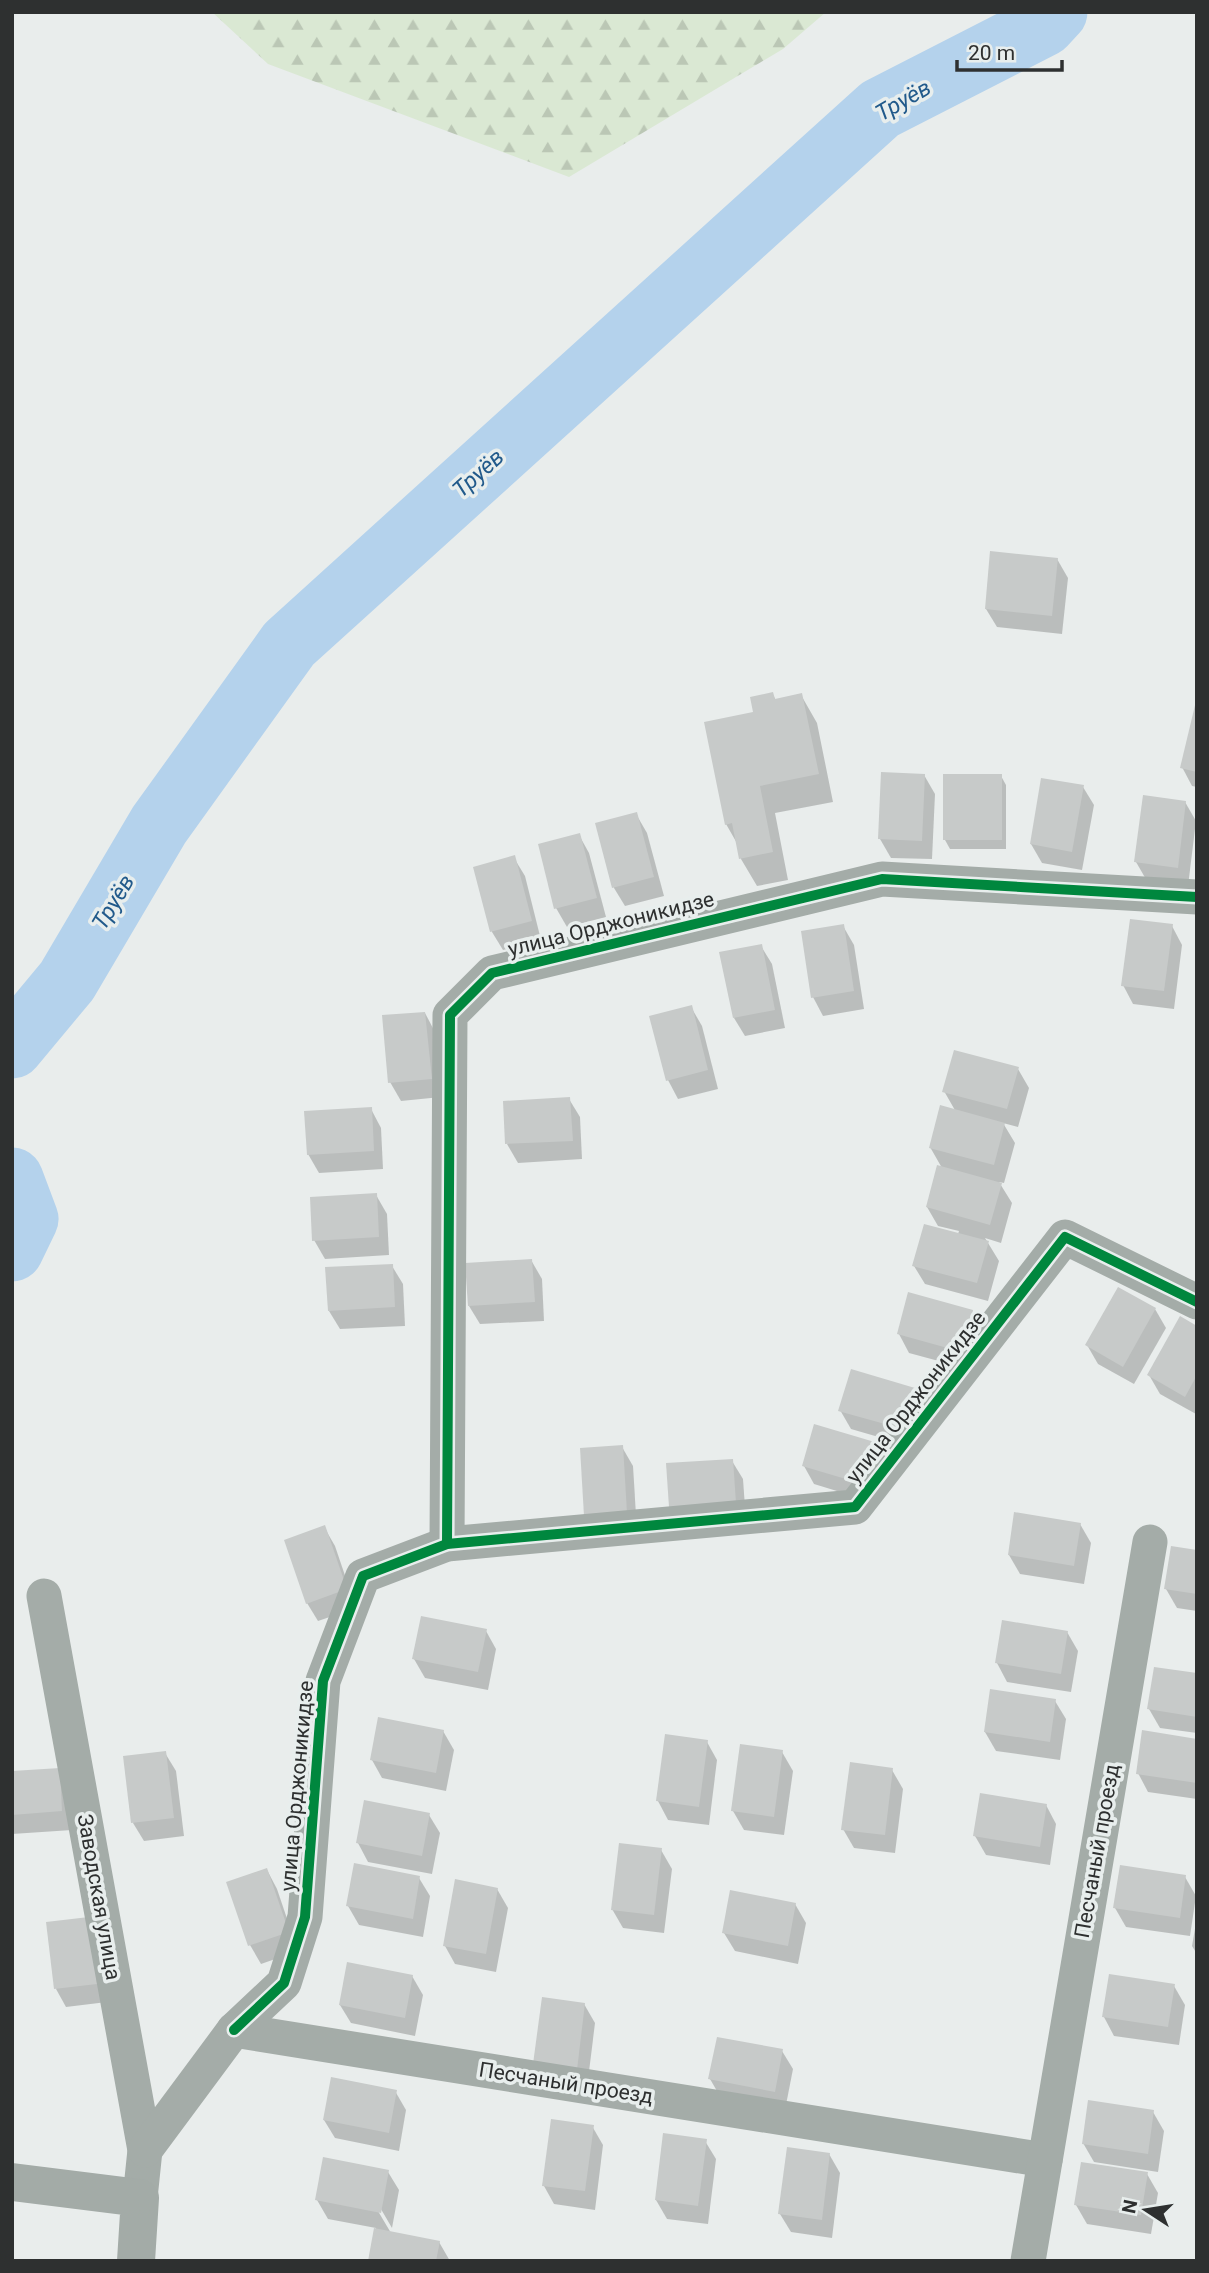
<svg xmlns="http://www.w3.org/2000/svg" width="1209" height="2273" font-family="Roboto,sans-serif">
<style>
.forest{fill:url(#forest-firs)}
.shadow{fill:#0003}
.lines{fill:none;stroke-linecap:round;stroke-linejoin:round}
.river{stroke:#b4d2ec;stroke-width:63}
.building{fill:#c7cac9}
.street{stroke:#a4aca8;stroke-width:35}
.secondary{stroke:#a3aba7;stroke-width:38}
.cycleway-casing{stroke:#e8eeed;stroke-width:15}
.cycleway{stroke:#00873e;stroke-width:10}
.labels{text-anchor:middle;stroke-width:7;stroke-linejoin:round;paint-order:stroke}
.street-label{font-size:21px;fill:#2e3030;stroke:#e8eeed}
.water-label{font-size:23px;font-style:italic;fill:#215a8b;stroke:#e8eeed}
</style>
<defs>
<pattern id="forest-firs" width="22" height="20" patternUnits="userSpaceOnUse" patternTransform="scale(1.75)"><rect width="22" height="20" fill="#dae8d3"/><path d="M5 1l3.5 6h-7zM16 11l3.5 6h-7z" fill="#bbc7b5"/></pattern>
</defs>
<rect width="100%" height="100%" fill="#e9edec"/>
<polygon class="forest" points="212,12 826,12 783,49 569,177 268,64"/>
<g class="shadow">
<polygon points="1057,559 1068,578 1062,634 997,627 986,609"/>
<polygon points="772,694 776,700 801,695 817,723 833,802 775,813 788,880 757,886 741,859 738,845 726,824 755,713"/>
<polygon points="1197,704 1197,787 1192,786 1182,767"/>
<polygon points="924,775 935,794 932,859 891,858 880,839"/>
<polygon points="1001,776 1006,785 1006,849 950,849 945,840"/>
<polygon points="1083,787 1094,805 1082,870 1042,863 1031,844"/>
<polygon points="1185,802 1196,821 1188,886 1147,881 1136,862"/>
<polygon points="636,814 647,833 664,896 625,906 614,888 597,825"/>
<polygon points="579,835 589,853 606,917 567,927 556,908"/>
<polygon points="514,858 525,876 541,940 503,950 492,932 475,868"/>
<polygon points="843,926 854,945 864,1009 823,1016 813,997"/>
<polygon points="1172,926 1182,945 1174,1009 1133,1004 1123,985"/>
<polygon points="761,946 772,964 785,1028 745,1036 734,1018"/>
<polygon points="691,1007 702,1026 718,1089 678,1099 668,1080"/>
<polygon points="425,1013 435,1032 441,1097 401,1101 390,1082"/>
<polygon points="1018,1069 1029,1088 1018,1127 1003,1123 1015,1143 1004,1183 999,1182 1012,1203 1001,1243 985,1238 999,1261 988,1301 925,1284 914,1266 958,1234 959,1231 938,1226 927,1207 942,1168 930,1147 956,1112 944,1091"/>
<polygon points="569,1099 580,1117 582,1159 518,1163 507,1144"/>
<polygon points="371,1109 381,1128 383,1169 319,1173 308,1154"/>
<polygon points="376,1195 387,1214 389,1255 325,1259 314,1240"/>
<polygon points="531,1260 542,1279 544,1321 480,1324 469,1306"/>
<polygon points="392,1266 403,1284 405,1326 340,1329 329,1311"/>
<polygon points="1155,1309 1166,1328 1134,1384 1098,1364 1087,1345"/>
<polygon points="972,1311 983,1330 972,1370 909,1353 899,1334"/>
<polygon points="1197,1328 1197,1412 1196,1414 1160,1394 1149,1375"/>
<polygon points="914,1389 925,1408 913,1447 851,1429 840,1410"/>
<polygon points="877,1444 888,1463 876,1503 814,1484 804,1466"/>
<polygon points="622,1447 633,1466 637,1531 586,1515"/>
<polygon points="732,1461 743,1479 746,1521 670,1506"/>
<polygon points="1080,1524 1091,1543 1084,1584 1020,1574 1009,1555"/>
<polygon points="324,1527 335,1546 356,1608 318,1621 307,1603"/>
<polygon points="1197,1552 1197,1611 1177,1608 1166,1589"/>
<polygon points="486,1631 496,1649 488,1690 425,1678 414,1659"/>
<polygon points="1067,1632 1078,1651 1071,1692 1007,1682 997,1663"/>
<polygon points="1197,1675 1197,1733 1160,1728 1149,1709"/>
<polygon points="1055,1701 1066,1719 1060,1760 996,1751 985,1732"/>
<polygon points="443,1731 454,1750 446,1791 382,1778 372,1760"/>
<polygon points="1197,1740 1197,1799 1148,1792 1138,1773"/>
<polygon points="707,1742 717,1760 709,1825 668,1820 658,1801"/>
<polygon points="782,1752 793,1771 784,1835 744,1830 733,1811"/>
<polygon points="165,1753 176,1771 184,1836 144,1841 133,1823"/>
<polygon points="59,1770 72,1830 12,1834 12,1773"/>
<polygon points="892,1770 903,1789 895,1853 854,1848 843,1829"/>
<polygon points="1046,1805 1056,1824 1050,1865 986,1855 975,1836"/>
<polygon points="429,1815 440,1833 432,1874 368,1862 358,1843"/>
<polygon points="661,1850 672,1869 664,1933 623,1928 612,1909"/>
<polygon points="267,1870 277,1889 298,1951 261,1964 250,1945"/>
<polygon points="1185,1877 1196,1896 1190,1936 1126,1927 1115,1908"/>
<polygon points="419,1878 430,1896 423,1937 359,1925 348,1906"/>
<polygon points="497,1889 508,1908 496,1972 455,1964 445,1946"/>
<polygon points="795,1904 806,1923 798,1964 735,1951 724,1933"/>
<polygon points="1197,1917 1197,1954 1192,1946"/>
<polygon points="88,1919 107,2002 66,2007 56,1989"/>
<polygon points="412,1976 423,1995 415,2036 351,2023 340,2005"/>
<polygon points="1174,1986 1185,2005 1179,2045 1114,2036 1104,2017"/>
<polygon points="584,2004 595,2023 587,2088 546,2082"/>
<polygon points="782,2051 793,2069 785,2110 721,2098 710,2079"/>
<polygon points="395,2091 406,2110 399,2151 335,2138 324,2120"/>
<polygon points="1153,2112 1164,2131 1158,2172 1094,2162 1083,2143"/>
<polygon points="592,2126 603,2145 595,2210 554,2204 544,2186"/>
<polygon points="705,2141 716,2159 708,2224 667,2219 656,2200"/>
<polygon points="829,2154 840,2173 832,2238 791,2232 780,2214"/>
<polygon points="388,2172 399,2190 392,2228 378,2204 375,2206 391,2233 439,2242 450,2261 370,2261 376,2228 328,2219 317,2200"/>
<polygon points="1147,2174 1158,2193 1151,2234 1087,2224 1076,2205"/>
</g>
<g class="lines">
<g class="river">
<polyline points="12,1047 67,981 159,825 289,644 880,109 1044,25 1056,12"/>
<polyline points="12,1179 27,1219 12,1250"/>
</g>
</g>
<g class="building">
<polygon points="990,551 1058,558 1052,616 985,609"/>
<polygon points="773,692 775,699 802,693 819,774 760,786 773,852 739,859 732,823 725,825 704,722 753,712 750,697"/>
<polygon points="1196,701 1197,701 1197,772 1180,768"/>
<polygon points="881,772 925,774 922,841 878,839"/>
<rect x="943" y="774" width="59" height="66"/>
<polygon points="1041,778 1084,785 1072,852 1030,844"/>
<polygon points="1143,795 1186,801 1178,868 1134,862"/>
<polygon points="637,812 654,877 612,888 595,823"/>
<polygon points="580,833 597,898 554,909 538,844"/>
<polygon points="515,855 532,921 490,932 473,867"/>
<polygon points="1130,919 1173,924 1164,991 1121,986"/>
<polygon points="844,924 854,991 811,998 801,931"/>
<polygon points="762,944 775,1010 733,1018 719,952"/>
<polygon points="692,1005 708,1070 666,1081 649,1016"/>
<polygon points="425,1012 432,1079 388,1083 382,1015"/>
<polygon points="954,1050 1019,1067 1007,1109 942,1092"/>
<polygon points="570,1097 573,1141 505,1144 503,1101"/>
<polygon points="940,1105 1005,1123 994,1165 929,1148"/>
<polygon points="372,1107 374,1151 307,1155 304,1111"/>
<polygon points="937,1165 1002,1183 990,1225 926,1207"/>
<polygon points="377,1193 379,1237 312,1241 310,1197"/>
<polygon points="924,1224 989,1241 977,1283 912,1266"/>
<polygon points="532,1259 535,1302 468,1306 465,1263"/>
<polygon points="393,1264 395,1307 328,1311 325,1267"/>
<polygon points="1118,1287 1156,1308 1123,1367 1085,1345"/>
<polygon points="908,1292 973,1310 962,1352 897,1334"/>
<polygon points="1180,1316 1197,1326 1197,1375 1185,1397 1147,1375"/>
<polygon points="851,1369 915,1388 903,1429 838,1411"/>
<polygon points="814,1424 878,1443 866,1485 802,1466"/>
<polygon points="623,1445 627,1513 584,1516 580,1448"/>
<polygon points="733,1459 736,1503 669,1507 666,1463"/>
<polygon points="1014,1512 1081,1523 1074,1566 1008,1555"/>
<polygon points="325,1525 347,1589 306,1604 284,1540"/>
<polygon points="1171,1546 1197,1550 1197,1594 1164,1589"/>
<polygon points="421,1616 487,1629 478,1672 412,1659"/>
<polygon points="1002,1620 1068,1631 1061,1674 995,1663"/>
<polygon points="1154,1667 1197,1673 1197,1717 1147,1709"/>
<polygon points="990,1689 1056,1699 1050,1742 984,1732"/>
<polygon points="378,1717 444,1730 436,1773 370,1760"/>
<polygon points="1142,1730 1197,1739 1197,1783 1136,1774"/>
<polygon points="665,1734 708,1740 699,1807 656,1801"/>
<polygon points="740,1744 783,1750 774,1817 731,1811"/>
<polygon points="166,1751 174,1818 131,1823 123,1756"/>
<polygon points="850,1762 893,1768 885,1835 841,1830"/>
<polygon points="60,1768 62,1811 12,1815 12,1771"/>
<polygon points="980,1793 1047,1804 1040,1847 973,1836"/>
<polygon points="364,1800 430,1813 422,1856 356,1843"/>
<polygon points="619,1843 662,1848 654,1915 611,1910"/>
<polygon points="354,1863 420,1876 413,1919 346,1906"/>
<polygon points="1120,1865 1186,1875 1180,1918 1113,1908"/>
<polygon points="267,1868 289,1932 248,1946 226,1882"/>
<polygon points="455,1879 498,1888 486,1954 443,1946"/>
<polygon points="730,1890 796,1903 788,1946 722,1933"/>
<polygon points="89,1917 97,1984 54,1989 46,1922"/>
<polygon points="347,1962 413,1975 405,2018 339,2005"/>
<polygon points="1109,1974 1175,1984 1168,2027 1102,2017"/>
<polygon points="542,1997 585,2003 577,2070 533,2064"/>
<polygon points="717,2037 783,2049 775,2092 708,2079"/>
<polygon points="331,2077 397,2090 389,2133 323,2120"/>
<polygon points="1088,2100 1154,2110 1148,2154 1082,2144"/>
<polygon points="551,2119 594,2125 585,2191 542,2186"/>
<polygon points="663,2133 707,2139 698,2206 655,2200"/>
<polygon points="787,2147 830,2153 822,2220 778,2214"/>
<polygon points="323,2157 389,2170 381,2213 315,2200"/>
<polygon points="1081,2162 1148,2172 1141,2215 1074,2205"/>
<polygon points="374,2228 440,2241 436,2261 368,2261"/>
</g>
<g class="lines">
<g class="street">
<polyline points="447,1544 450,1015 492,973 882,879 1197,897"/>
<polyline points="44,1596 145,2150 140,2198"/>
<polyline points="234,2030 284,1983 305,1917 323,1681 363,1576 447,1544 855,1507 1065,1237 1197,1302"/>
<polyline points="145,2150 234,2030 1045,2160"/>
<polyline points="1028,2261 1150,1542"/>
</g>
<polyline class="secondary" points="12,2182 140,2198 136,2261"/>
<g class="cycleway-casing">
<g id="cycleway">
<polyline points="447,1544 450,1015 492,973 882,879 1197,897"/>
<polyline points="234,2030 284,1983 305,1917 323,1681 363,1576 447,1544 855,1507 1065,1237 1197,1302"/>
</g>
</g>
<use href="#cycleway" class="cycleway"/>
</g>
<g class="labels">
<g class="street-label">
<text transform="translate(611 924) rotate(-14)" y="7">улица Орджоникидзе</text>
<text transform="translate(916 1397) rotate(-52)" y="7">улица Орджоникидзе</text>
<text transform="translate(297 1786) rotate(-85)" y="7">улица Орджоникидзе</text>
<text transform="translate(1097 1851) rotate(-80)" y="7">Песчаный проезд</text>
<text transform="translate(99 1897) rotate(80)" y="7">Заводская улица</text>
<text transform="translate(566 2083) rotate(9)" y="7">Песчаный проезд</text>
</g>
<g class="water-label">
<text transform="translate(903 100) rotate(-30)" y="8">Труёв</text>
<text transform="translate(478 473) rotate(-42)" y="8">Труёв</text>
<text transform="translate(113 902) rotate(-59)" y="8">Труёв</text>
</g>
</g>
<rect width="1209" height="2273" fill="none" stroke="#2e3030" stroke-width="28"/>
<g transform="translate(1146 2210) rotate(282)" stroke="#e8eeed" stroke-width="5" paint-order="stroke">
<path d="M0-5L12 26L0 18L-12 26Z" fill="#2e3030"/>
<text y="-10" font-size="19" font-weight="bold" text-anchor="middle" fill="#2e3030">N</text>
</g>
<path d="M957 60v10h105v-10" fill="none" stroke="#2e3030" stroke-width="3.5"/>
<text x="968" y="60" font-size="21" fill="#2e3030" stroke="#e8eeed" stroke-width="5" paint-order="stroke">20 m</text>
</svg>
